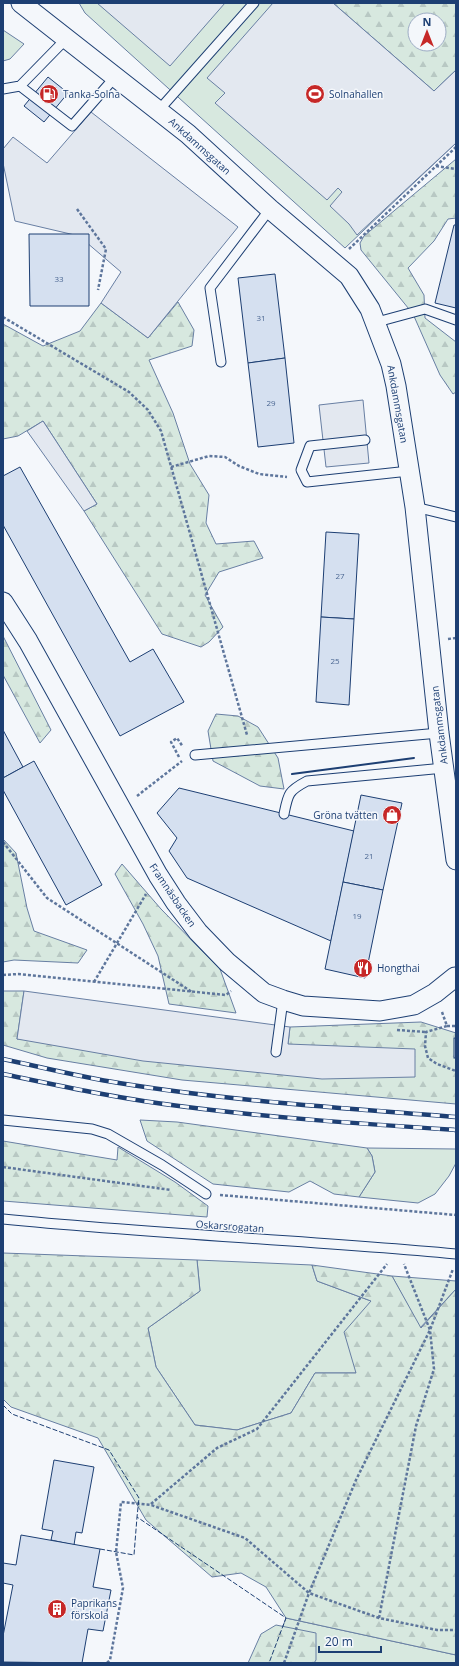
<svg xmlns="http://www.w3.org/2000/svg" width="459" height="1666" font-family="'Open Sans',sans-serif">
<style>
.green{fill:#d7e8df;stroke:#687fa3;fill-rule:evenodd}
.forest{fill:url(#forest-firs);stroke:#687fa3;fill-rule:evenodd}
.parking{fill:#e3e8f0;stroke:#687fa3}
.building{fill:#d5e0f0;stroke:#1d3f73}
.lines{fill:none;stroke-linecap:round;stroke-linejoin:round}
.service-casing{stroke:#1d3f73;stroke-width:11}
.minor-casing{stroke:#1d3f73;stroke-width:21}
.path{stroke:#5e769c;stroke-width:2.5;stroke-dasharray:3 2;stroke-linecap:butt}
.service{stroke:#f4f7fb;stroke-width:9}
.minor{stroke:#f4f7fb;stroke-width:19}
.rail-casing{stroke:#1d3f73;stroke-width:4.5}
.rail{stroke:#f4f7fb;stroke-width:3;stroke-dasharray:9;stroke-linecap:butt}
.fence{stroke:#1d3f73;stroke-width:1;stroke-dasharray:5 2;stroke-linecap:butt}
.wall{stroke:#1d3f73;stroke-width:2}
.labels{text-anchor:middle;stroke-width:3;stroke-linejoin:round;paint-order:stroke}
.number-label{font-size:8px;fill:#4b6792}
.poi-label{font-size:10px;fill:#1d3f73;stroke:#f4f7fb;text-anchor:start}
.street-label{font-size:10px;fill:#1d3f73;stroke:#f4f7fb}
</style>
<defs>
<pattern id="forest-firs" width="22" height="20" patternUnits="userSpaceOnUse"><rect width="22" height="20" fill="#d7e8df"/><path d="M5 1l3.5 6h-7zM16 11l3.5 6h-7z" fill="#b8c8c3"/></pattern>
</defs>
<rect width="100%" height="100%" fill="#f4f7fb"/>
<g class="green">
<path d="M 79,3 L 456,3 L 456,143 L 345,248 L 85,13 ZM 415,20 L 439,20 L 439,44 L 415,44 Z"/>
<polygon points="3,30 24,44 10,59 3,61"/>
<polygon points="367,1148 456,1149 456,1163 449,1176 435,1194 418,1203 359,1197 375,1172 372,1156"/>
<polygon points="197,1260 312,1265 317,1281 371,1301 356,1373 315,1373 291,1413 237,1430 195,1425 156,1367 148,1328 200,1291"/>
<polygon points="392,1276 456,1281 456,1289 420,1328"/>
<polygon points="286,1618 456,1655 456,1663 269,1663"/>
</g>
<g class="forest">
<path d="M 333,3 L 456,3 L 456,70 L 434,91 ZM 415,20 L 439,20 L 439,44 L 415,44 Z"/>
<polygon points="456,159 456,218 448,219 434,241 408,268 424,295 425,318 456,342 456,392 453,394 440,375 413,314 361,250 360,243 364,236"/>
<polygon points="178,302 194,330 192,346 149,360 173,413 190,464 209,495 206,523 216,544 254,541 263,558 219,572 205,595 223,627 209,642 201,647 162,634 84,511 97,504 43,421 18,436 3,439 3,324 43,346 80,331 101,303 148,338"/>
<polygon points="3,636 51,730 40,743 3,675"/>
<polygon points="216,714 238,716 258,727 278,758 284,789 260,786 213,761 208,731"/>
<polygon points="3,839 16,853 27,908 34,931 87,950 78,963 14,960 3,962"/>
<polygon points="122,864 161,909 220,969 236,1013 169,1004 158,956 143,924 115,874"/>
<polygon points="3,991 24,991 17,1039 288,1044 290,1027 421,1022 456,1033 456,1104 182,1080 47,1058 3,1045"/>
<polygon points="140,1120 177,1122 367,1148 372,1156 375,1172 359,1197 334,1194 310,1181 289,1192 213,1184 147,1141"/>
<polygon points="3,1141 117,1160 118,1147 175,1182 208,1206 207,1217 3,1201"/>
<polygon points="3,1253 197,1260 200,1291 148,1328 156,1367 195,1425 237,1430 291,1413 315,1373 356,1373 344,1332 371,1301 317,1281 312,1265 392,1276 421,1328 456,1289 456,1655 286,1618 266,1587 241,1573 212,1577 146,1520 98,1438 11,1407 3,1399"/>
<polygon points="276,1625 316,1633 316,1660 314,1663 248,1663 261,1634"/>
</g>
<g class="parking">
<polygon points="97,3 225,3 170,66"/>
<polygon points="273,3 333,3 434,91 456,70 456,143 357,235 349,224 330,206 342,192 338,188 327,200 215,103 225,93 207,78"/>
<polygon points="91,112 238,227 148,338 101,303 121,272 79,236 15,221 3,163 3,149 13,137 47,163"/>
<polygon points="363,400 369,463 326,467 319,405"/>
<polygon points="43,421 97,504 84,511 27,431"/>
<polygon points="24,991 290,1027 288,1044 415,1049 415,1077 322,1079 143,1061 17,1039"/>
</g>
<g class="building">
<polygon points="48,77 68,93 44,122 24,106"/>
<polygon points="454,225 456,225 456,308 435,303"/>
<polygon points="29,234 89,234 89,306 30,306"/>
<polygon points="275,274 285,358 248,363 238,278"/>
<polygon points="285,358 294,443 258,447 248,363"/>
<polygon points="20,467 130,662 153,649 184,702 120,736 3,525 3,476"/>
<polygon points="326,532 359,534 354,619 321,617"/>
<polygon points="321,617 354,619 349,705 316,702"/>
<polygon points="3,730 23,767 3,778"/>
<polygon points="34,761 102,885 66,905 3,790 3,778"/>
<polygon points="179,788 354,831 331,941 187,878 169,851 177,838 157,813"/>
<polygon points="361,795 402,803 383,890 343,882"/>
<polygon points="343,882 383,890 365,978 325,969"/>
<rect x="454" y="1038" width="2" height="20"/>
<polygon points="54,1460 94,1467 82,1533 76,1532 74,1545 51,1540 53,1531 42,1529"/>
<polygon points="21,1535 100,1549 93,1587 111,1590 103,1631 88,1629 82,1663 3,1662 3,1636 13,1585 3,1583 3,1563 16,1565"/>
</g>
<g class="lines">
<g class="service-casing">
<g id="service">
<polyline points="20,86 72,126 116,76"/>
<polyline points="3,89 20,86 67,38"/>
<polyline points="159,110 254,3"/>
<polyline points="377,322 425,309 456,320"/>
<polyline points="221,362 210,288 270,209"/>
<polyline points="365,440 310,446 301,470 307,482 409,471"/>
<polyline points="415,507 456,517"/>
<polyline points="195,755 439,733"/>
<path d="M 284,814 C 288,794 288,791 307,781 L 444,768"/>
<polyline points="276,1052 283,1000"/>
<polyline points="3,1120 92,1129 108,1134 162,1165 206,1194"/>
<path d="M 3,1219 C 154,1234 305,1240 456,1254"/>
</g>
</g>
<g class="minor-casing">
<g id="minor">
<polyline points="21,3 188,134 270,209 349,276 370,309 391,364 396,386 415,507 439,733 456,860"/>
<polyline points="3,602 28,641 158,875 176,903 198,932 227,962 264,993 283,1000 303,1006 380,1011 414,1005 435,993 455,977"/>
</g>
</g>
<g class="path">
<polyline points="436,166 456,169"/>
<polyline points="77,209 106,249 98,290"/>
<polyline points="349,249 456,147"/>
<polyline points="3,317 129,392 148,410 161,431 247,735"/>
<polyline points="171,467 209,456 225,457 239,466 259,474 287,477"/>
<polyline points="448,639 456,638"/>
<polyline points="179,757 171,742 177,738 183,747"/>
<polyline points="137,796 182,761"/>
<polyline points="3,842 47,898 192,992"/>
<polyline points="3,975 18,974 226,995 231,991"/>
<polyline points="94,982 146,894"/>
<polyline points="442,1012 447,1026 426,1032 425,1046 428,1058 437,1064 456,1071"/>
<polyline points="447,1026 456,1026"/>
<polyline points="397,1030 426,1032"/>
<polyline points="3,1167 171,1190"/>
<polyline points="220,1195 456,1215"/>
<polyline points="151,1504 217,1448 257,1429 387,1264"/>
<polyline points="379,1618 416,1426 434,1369 430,1330 404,1264"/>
<polyline points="107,1663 110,1660 123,1588 116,1552 121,1502 151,1505 245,1538 309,1593 379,1618 437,1630 456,1630"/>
<polyline points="284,1663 309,1593 356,1480 430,1330 453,1269"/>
</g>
<use href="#service" class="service"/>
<use href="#minor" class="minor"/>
<g class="rail-casing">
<g id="rail">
<path d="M 3,1059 C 41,1067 80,1077 119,1083 C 230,1101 343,1108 456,1117"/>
<path d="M 3,1074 C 61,1086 120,1099 179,1106 C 271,1118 364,1124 456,1130"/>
</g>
</g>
<use href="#rail" class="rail"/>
<g class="fence">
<polyline points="3,1405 12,1414 109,1450 139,1498 137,1517 286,1618 269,1663"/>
<polyline points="100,1549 134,1555 137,1517"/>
</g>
<polyline class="wall" points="292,774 414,758"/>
</g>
<defs>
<g id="fuel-disc" transform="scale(1)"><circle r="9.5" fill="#c62828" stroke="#f4f7fb"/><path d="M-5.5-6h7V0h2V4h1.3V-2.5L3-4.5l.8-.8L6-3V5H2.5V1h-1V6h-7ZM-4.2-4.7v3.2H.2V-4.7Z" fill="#fff"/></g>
<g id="stadium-disc" transform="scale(1)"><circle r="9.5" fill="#c62828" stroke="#f4f7fb"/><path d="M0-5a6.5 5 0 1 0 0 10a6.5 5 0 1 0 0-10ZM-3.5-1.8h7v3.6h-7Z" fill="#fff"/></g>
<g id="shop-disc" transform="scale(1)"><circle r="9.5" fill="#c62828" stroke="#f4f7fb"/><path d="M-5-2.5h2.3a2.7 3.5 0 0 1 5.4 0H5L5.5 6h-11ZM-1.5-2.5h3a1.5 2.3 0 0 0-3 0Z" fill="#fff"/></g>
<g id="restaurant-disc" transform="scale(1)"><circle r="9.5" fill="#c62828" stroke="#f4f7fb"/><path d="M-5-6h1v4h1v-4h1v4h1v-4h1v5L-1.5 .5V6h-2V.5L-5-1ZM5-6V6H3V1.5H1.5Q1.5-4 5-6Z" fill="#fff"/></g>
<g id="building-disc" transform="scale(1)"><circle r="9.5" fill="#c62828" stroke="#f4f7fb"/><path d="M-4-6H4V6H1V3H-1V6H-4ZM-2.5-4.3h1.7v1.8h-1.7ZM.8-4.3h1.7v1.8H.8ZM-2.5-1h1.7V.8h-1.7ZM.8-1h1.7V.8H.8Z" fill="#fff"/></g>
</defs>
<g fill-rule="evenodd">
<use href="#fuel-disc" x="49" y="94"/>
<use href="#stadium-disc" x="315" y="94"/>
<use href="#shop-disc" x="392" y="815"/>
<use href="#restaurant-disc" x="363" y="968"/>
<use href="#building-disc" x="57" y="1609"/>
</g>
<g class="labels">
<g class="number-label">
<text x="59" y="282">33</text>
<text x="261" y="321">31</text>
<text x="271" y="406">29</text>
<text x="340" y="579">27</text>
<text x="335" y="664">25</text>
<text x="369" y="859">21</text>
<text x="357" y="919">19</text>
</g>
<g class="poi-label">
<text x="63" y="98">Tanka-Solna</text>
<text x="329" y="98">Solnahallen</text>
<text x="378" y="819" text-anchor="end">Gröna tvätten</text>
<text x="377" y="972">Hongthai</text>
<text x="71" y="1607">Paprikans<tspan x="71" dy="12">förskola</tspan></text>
</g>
<g class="street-label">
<text transform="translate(200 146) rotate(42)" y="4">Ankdammsgatan</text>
<text transform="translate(398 404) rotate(80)" y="4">Ankdammsgatan</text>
<text transform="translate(439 725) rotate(-97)" y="4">Ankdammsgatan</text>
<text transform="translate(173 895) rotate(56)" y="4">Framnäsbacken</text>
<text transform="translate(230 1226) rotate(4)" y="4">Oskarsrogatan</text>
</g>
</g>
<rect width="459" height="1666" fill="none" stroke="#1d3f73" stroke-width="8"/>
<g transform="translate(427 32)"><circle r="19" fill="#f4f7fb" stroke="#9eadc5"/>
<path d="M0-3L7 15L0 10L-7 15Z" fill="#c62828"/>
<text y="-6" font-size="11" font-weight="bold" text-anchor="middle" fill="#1d3f73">N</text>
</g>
<path d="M319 1646v6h62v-6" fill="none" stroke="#1d3f73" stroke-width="2"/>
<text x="325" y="1646" font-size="12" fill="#1d3f73" stroke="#f4f7fb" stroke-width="3" paint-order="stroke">20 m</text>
</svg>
